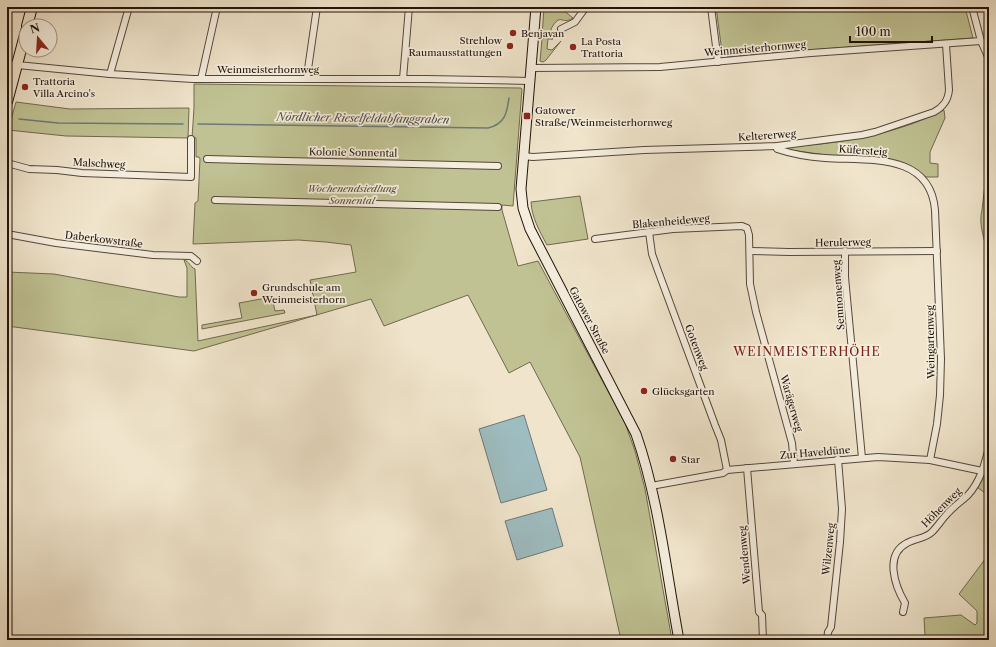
<svg xmlns="http://www.w3.org/2000/svg" width="996" height="647" font-family="'Libre Caslon Text',serif">
<style>
.green{fill:#c0c293;stroke:#706a4e}
.water{fill:#9ebdc1;stroke:#6c7977}
.lines{fill:none;stroke-linecap:round;stroke-linejoin:round}
.stream{stroke:#6c7977;stroke-width:1.5}
.street-casing{stroke:#55473a;stroke-width:8}
.secondary-casing{stroke:#211209;stroke-width:11}
.primary-casing{stroke:#211209;stroke-width:12}
.street{stroke:#f5eede;stroke-width:6}
.secondary{stroke:#f5eede;stroke-width:9}
.primary{stroke:#f0e5cc;stroke-width:10}
.poi-dot{fill:#8f2418;stroke:#f5eede;stroke-width:1.5}
.labels{text-anchor:middle;stroke-width:3.5;stroke-linejoin:round;paint-order:stroke}
.poi-label{font-size:10px;fill:#211209;stroke:#f5eede;text-anchor:start}
.street-label{font-size:10px;fill:#211209;stroke:#f5eede}
.park-label{font-size:10px;font-style:italic;fill:#595039;stroke:#f5eede}
.water-label{font-size:11px;font-style:italic;fill:#4d4e49;stroke:#f5eede}
.quarter-label{font-size:12px;letter-spacing:1px;fill:#7a1f14;stroke:#f5eede}
</style>
<rect width="100%" height="100%" fill="#f0e5cc"/>
<filter id="stains"><feTurbulence type="fractalNoise" baseFrequency=".005" numOctaves="4"/><feColorMatrix values="0 0 0 0 .2 0 0 0 0 .09 0 0 0 0 .02 0 0 0 .5 -.17"/></filter>
<radialGradient id="worn" r=".72"><stop offset=".6" stop-color="#630" stop-opacity="0"/><stop offset="1" stop-color="#630" stop-opacity=".3"/></radialGradient>
<g class="green">
<polygon points="716,7 965,7 973,38 821,49 728,57 722,52"/>
<path d="M 544,8 L 563,10 L 573,18 C 561,26 561,11 551,29 L 553,36 L 542,36 Z"/>
<polygon points="545,38 553,39 548,39 547,49 552,50 561,41 546,60 543,62 540,61 542,39"/>
<path d="M 194,84 L 521,88 L 522,89 L 513,206 L 502,205 L 502,210 L 518,266 L 538,261 L 625,423 L 635,451 L 645,489 L 672,640 L 621,640 L 580,457 L 530,362 L 509,373 L 468,295 L 384,326 L 371,299 L 194,351 L 7,326 L 7,272 L 54,274 L 179,297 L 187,297 L 187,268 L 184,260 C 189,261 190,267 195,269 L 198,341 L 317,315 L 310,280 L 356,272 L 351,245 L 326,242 L 298,240 L 193,244 L 195,203 L 198,201 L 200,159 L 199,157 L 196,157 L 196,138 L 192,138 L 194,108 Z"/>
<polygon points="16,102 70,109 189,108 188,138 66,136 8,130"/>
<path d="M 944,110 L 945,118 L 930,152 L 930,163 L 938,164 L 938,177 L 925,177 L 907,164 L 886,158 L 826,155 L 791,150 L 784,147 C 801,145 818,145 836,142 C 872,137 911,127 944,110 Z"/>
<path d="M 989,150 L 989,256 C 985,242 978,224 982,210 Z"/>
<path d="M 580,196 L 588,239 L 547,245 C 539,230 532,218 531,202 Z"/>
<polygon points="272,297 275,311 284,310 285,313 202,329 202,325 242,318 239,303"/>
<polygon points="988,460 989,460 989,496 977,487"/>
<polygon points="989,554 989,640 886,640 925,636 924,618 961,615 975,625 977,623 977,611 959,594"/>
</g>
<g class="water">
<polygon points="524,415 547,490 501,503 479,429"/>
<polygon points="552,508 563,546 517,560 505,521"/>
</g>
<g class="lines">
<g class="stream">
<polyline points="19,119 58,123 183,124"/>
<path d="M 198,124 L 488,128 C 505,124 507,113 509,98"/>
</g>
<g class="street-casing">
<g id="street">
<polyline points="711,7 718,62"/>
<polyline points="972,7 981,41 989,59"/>
<polyline points="561,29 575,22 586,7"/>
<polyline points="7,64 110,74 193,79 427,79 530,81"/>
<polyline points="532,68 660,67 811,53 981,41"/>
<polyline points="110,74 129,7"/>
<polyline points="307,78 308,69 317,7"/>
<polyline points="201,79 217,7"/>
<polyline points="403,79 409,7"/>
<path d="M 777,146 L 777,149 C 792,154 809,157 825,158 C 868,161 930,152 935,210 L 941,359 L 940,395 L 937,424 L 930,460"/>
<path d="M 523,156 L 533,157 L 644,150 L 777,146 L 862,135 L 875,132 L 934,112 C 943,107 948,101 949,90 L 946,44"/>
<polyline points="207,159 498,166"/>
<polyline points="7,163 29,169 57,170 82,173 191,177 191,139"/>
<polyline points="215,200 498,207"/>
<polyline points="649,232 652,254 657,268 715,425 721,440 727,470"/>
<polyline points="7,234 56,243 153,255 191,256 197,261"/>
<polyline points="595,239 673,229 742,226 747,228 749,235 750,284 756,312 792,443 794,464"/>
<polyline points="750,251 789,252 937,251"/>
<polyline points="845,251 845,277 862,458"/>
<polyline points="747,468 759,612 762,615 763,640"/>
<polyline points="651,486 723,473 727,470 878,457 930,460 982,471"/>
<path d="M 903,612 L 905,603 C 895,586 884,555 907,543 C 915,538 925,539 932,532 C 938,526 942,519 948,513 C 954,506 962,501 968,495 C 980,482 985,464 989,447"/>
<polyline points="827,640 828,632 831,627 840,542 842,509 838,459"/>
</g>
</g>
<g class="secondary-casing">
<path id="secondary" d="M 536,7 L 521,189 L 523,208 L 530,229 L 636,434 C 659,500 666,571 679,640"/>
</g>
<g class="primary-casing">
<g id="primary">
<polyline points="27,26 32,7"/>
<polyline points="7,102 26,31"/>
</g>
</g>
<use href="#street" class="street"/>
<use href="#secondary" class="secondary"/>
<use href="#primary" class="primary"/>
</g>
<g class="poi-dot">
<circle cx="513" cy="33" r="4"/>
<circle cx="510" cy="46" r="4"/>
<circle cx="573" cy="47" r="4"/>
<circle cx="25" cy="87" r="4"/>
<rect x="523" y="112" width="8" height="8" rx="2"/>
<circle cx="254" cy="293" r="4"/>
<circle cx="644" cy="391" r="4"/>
<circle cx="673" cy="459" r="4"/>
</g>
<g class="labels">
<g class="poi-label">
<text x="521" y="37">Benjavan</text>
<text x="502" y="44" text-anchor="end">Strehlow<tspan x="502" dy="12">Raumausstattungen</tspan></text>
<text x="581" y="45">La Posta<tspan x="581" dy="12">Trattoria</tspan></text>
<text x="33" y="85">Trattoria<tspan x="33" dy="12">Villa Arcino's</tspan></text>
<text x="535" y="114">Gatower<tspan x="535" dy="12">Straße/Weinmeisterhornweg</tspan></text>
<text x="262" y="291">Grundschule am<tspan x="262" dy="12">Weinmeisterhorn</tspan></text>
<text x="652" y="395">Glücksgarten</text>
<text x="681" y="463">Star</text>
</g>
<g class="street-label">
<text transform="translate(755 48) rotate(-5)" y="4">Weinmeisterhornweg</text>
<text x="268" y="73">Weinmeisterhornweg</text>
<text transform="translate(767 135) rotate(-4)" y="4">Keltererweg</text>
<text transform="translate(863 150) rotate(4)" y="4">Küfersteig</text>
<text transform="translate(353 152) rotate(1)" y="4">Kolonie Sonnental</text>
<text transform="translate(99 163) rotate(3)" y="4">Malschweg</text>
<text transform="translate(671 221) rotate(-5)" y="4">Blakenheideweg</text>
<text transform="translate(104 239) rotate(7)" y="4">Daberkowstraße</text>
<text transform="translate(843 242) rotate(-1)" y="4">Herulerweg</text>
<text transform="translate(838 295) rotate(-94)" y="4">Semnonenweg</text>
<text transform="translate(590 320) rotate(62)" y="4">Gatower Straße</text>
<text transform="translate(930 342) rotate(-91)" y="4">Weingartenweg</text>
<text transform="translate(697 347) rotate(69)" y="4">Gotenweg</text>
<text transform="translate(792 403) rotate(74)" y="4">Warägerweg</text>
<text transform="translate(815 452) rotate(-5)" y="4">Zur Haveldüne</text>
<text transform="translate(941 507) rotate(-45)" y="4">Höhenweg</text>
<text transform="translate(828 549) rotate(-84)" y="4">Wilzenweg</text>
<text transform="translate(744 555) rotate(-95)" y="4">Wendenweg</text>
</g>
<g class="park-label">
<text x="352" y="192">Wochenendsiedlung<tspan x="352" dy="12">Sonnental</tspan></text>
</g>
<g class="water-label">
<text transform="translate(363 118) rotate(1)" y="4">Nördlicher Rieselfeldabfanggraben</text>
</g>
<g class="quarter-label">
<text x="807" y="356">WEINMEISTERHÖHE</text>
</g>
</g>
<rect width="996" height="647" fill="none" stroke="#f0e5cc" stroke-width="24"/>
<rect x="8" y="8" width="980" height="631" fill="none" stroke="#211209" stroke-width="2"/>
<rect x="12" y="12" width="972" height="623" fill="none" stroke="#211209"/>
<g transform="translate(38 38) rotate(342)"><circle r="19" fill="#f5eede" stroke="#a09689"/>
<path d="M0-3L7 15L0 10L-7 15Z" fill="#8f2418"/>
<text y="-6" font-size="11" font-weight="bold" text-anchor="middle" fill="#211209">N</text>
</g>
<path d="M850 36v6h82v-6" fill="none" stroke="#211209" stroke-width="2"/>
<text x="856" y="36" font-size="12" fill="#211209" stroke="#f5eede" stroke-width="3" paint-order="stroke">100 m</text>
<rect width="100%" height="100%" filter="url(#stains)"/>
<rect width="100%" height="100%" fill="url(#worn)"/>
</svg>
